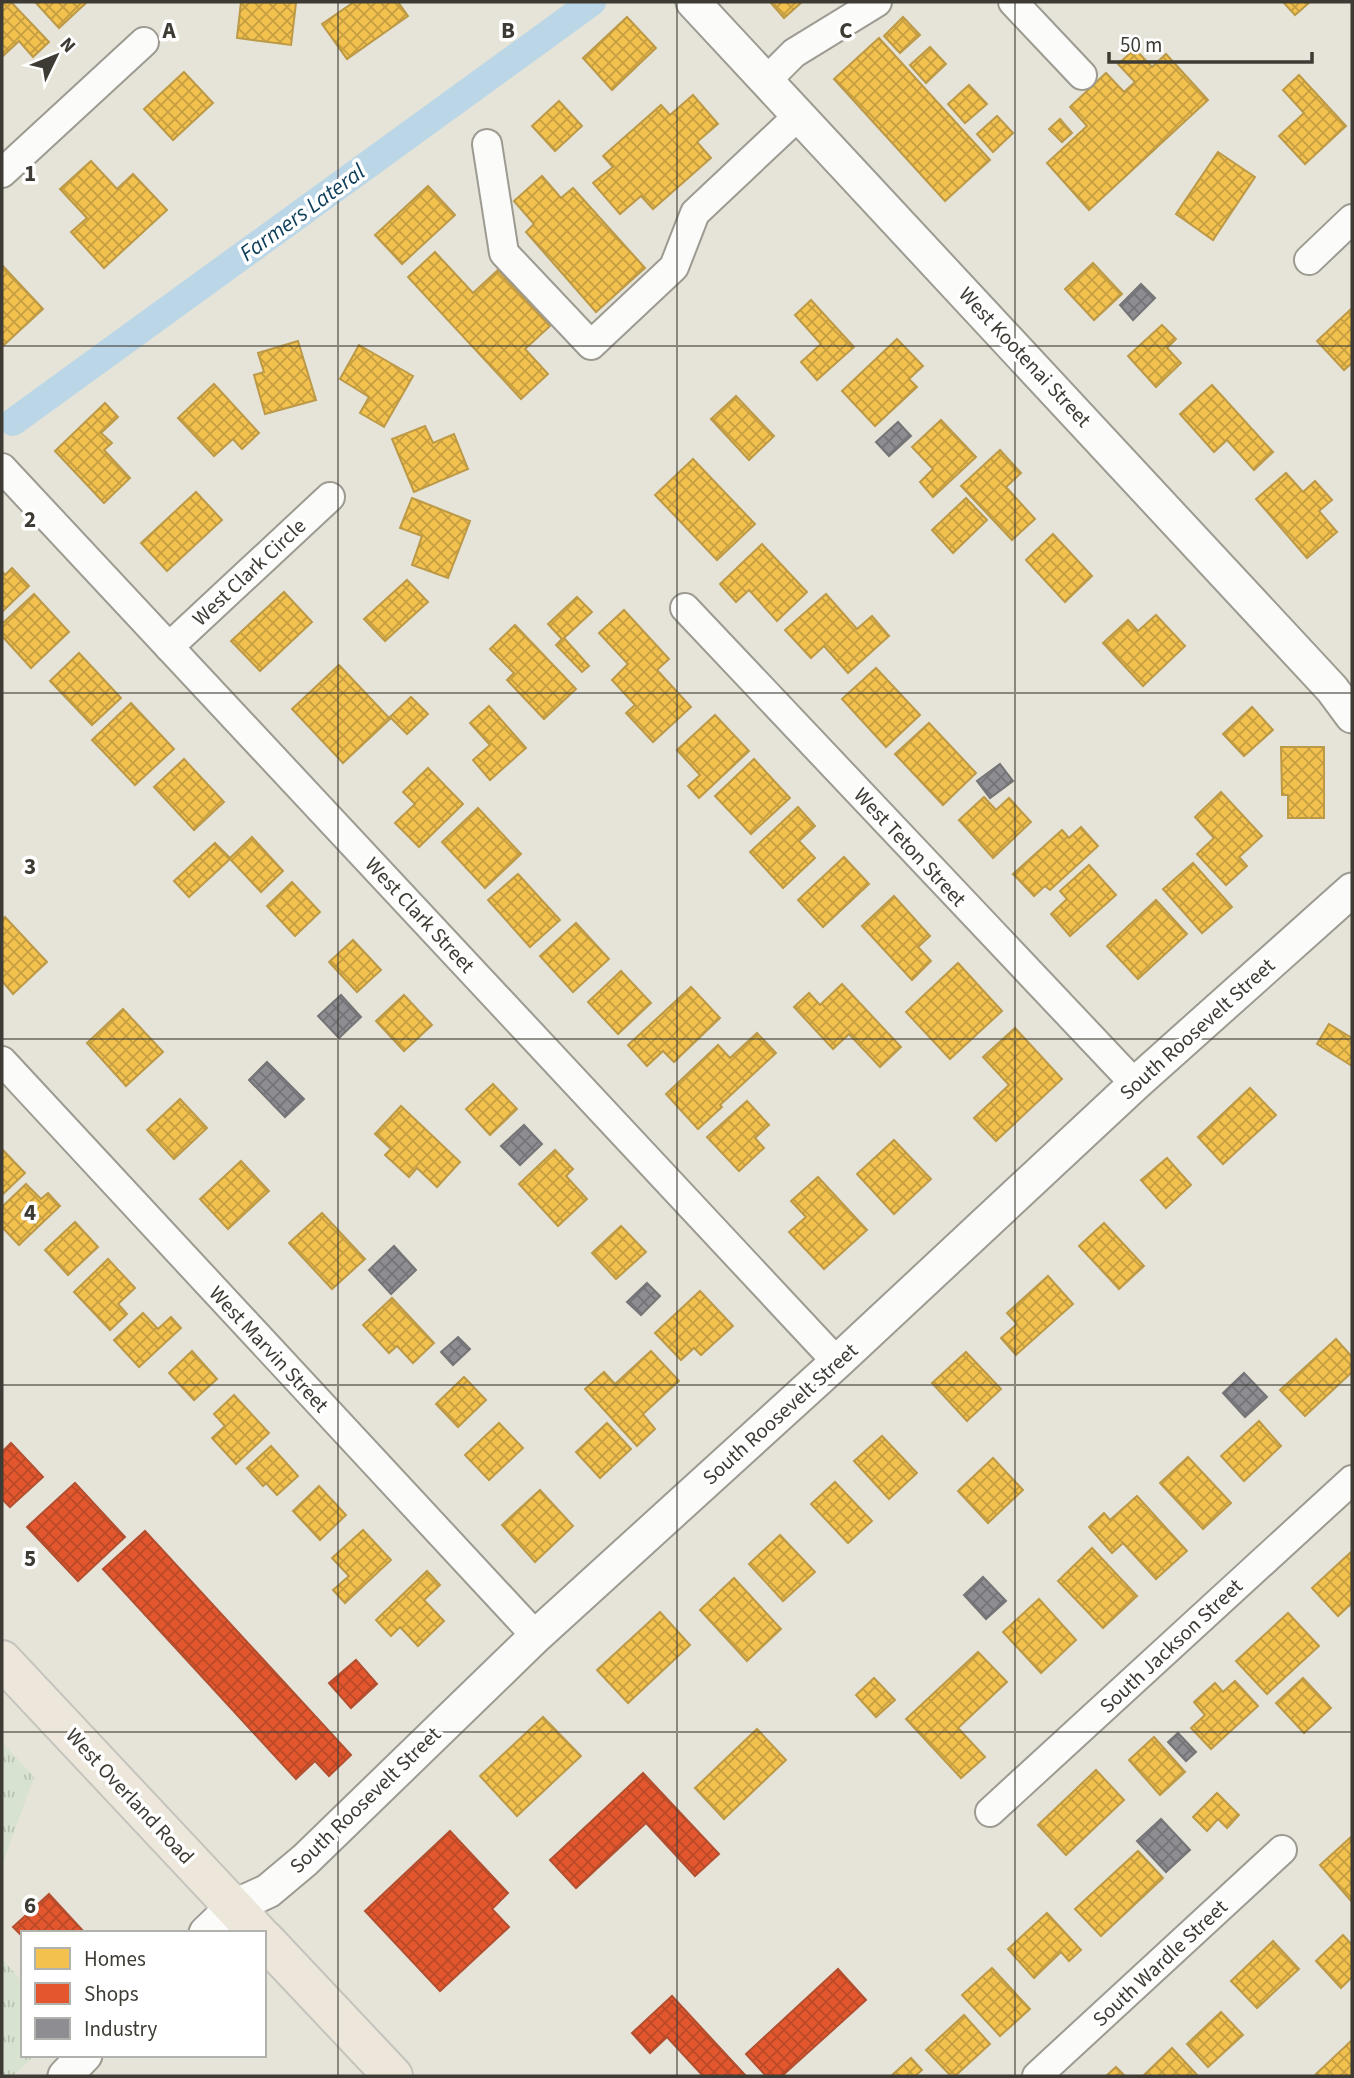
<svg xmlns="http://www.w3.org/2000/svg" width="1354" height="2078" font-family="'Source Sans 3',sans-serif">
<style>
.grass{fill:url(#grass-tufts)}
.homes{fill:url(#homes-cross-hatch);stroke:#bc9946;stroke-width:2}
.shops{fill:url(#shops-cross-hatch);stroke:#b24f30;stroke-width:2}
.industry{fill:url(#industry-cross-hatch);stroke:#757476;stroke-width:2}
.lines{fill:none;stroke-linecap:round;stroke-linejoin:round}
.canal{stroke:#bbd7e7;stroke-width:28}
.minor-casing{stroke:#9c9a91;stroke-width:32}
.tertiary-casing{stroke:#9c9a91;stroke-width:37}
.primary-casing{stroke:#c4c3bd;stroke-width:42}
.minor{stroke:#fbfbf9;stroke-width:28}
.tertiary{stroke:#fbfbf9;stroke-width:33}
.primary{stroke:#ede7db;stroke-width:38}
.grid{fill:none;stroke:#3d3b33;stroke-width:2;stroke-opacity:0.55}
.labels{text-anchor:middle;stroke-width:7;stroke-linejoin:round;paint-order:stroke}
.street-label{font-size:21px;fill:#3d3b33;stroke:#fff}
.water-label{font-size:23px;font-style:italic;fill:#0c3d59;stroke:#fff}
.grid-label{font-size:23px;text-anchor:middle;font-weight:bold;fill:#3d3b33;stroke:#fff;stroke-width:7;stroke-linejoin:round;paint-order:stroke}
</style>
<defs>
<pattern id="grass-tufts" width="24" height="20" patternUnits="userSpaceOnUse" patternTransform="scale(1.75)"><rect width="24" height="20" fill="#d7e2d0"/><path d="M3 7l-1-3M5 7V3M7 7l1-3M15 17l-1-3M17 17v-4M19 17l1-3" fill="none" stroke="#b9c3b3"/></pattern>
<pattern id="homes-cross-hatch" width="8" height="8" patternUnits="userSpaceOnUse" patternTransform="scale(1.75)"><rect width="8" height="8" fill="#f2c14e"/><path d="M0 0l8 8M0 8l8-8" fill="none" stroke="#c59e41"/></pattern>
<pattern id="shops-cross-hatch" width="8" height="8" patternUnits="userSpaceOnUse" patternTransform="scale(1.75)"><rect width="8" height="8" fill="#e4572e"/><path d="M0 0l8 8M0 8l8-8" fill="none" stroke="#ba4928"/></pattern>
<pattern id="industry-cross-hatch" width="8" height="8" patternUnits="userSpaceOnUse" patternTransform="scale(1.75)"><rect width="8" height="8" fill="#8d8d92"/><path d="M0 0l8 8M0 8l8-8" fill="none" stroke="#747478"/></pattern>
</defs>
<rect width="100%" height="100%" fill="#e6e4d8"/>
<g class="grass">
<polygon points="2,1742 34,1777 2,1866"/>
<polygon points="2,1959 23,1982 23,2055 35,2055 13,2076 2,2076"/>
</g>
<g class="homes">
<polygon points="2,2 11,2 49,42 33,57 19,41 2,57"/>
<polygon points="35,2 87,2 59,28"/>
<polygon points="241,2 296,3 291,45 237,38"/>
<polygon points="354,2 398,2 408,16 347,59 322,24"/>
<polygon points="770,2 802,2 784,18"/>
<polygon points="1283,2 1310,2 1295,15"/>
<polygon points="627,17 656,48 612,90 583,58"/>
<polygon points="903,17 920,35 900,53 884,36"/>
<polygon points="879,38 990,160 945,201 834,79"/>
<polygon points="930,47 946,64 926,83 910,65"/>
<polygon points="1135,49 1152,67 1166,54 1208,100 1089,210 1047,163 1087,126 1070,107 1106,73 1124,92 1135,82 1118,64"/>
<polygon points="184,72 213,103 173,140 144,109"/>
<polygon points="1299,75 1346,126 1305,164 1279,136 1304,113 1283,90"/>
<polygon points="969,85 987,104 965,123 948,104"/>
<polygon points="693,95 718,124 697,142 711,158 653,209 641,196 620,214 593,183 613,167 603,156 661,105 670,115"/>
<polygon points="559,101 582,126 555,151 532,126"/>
<polygon points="997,116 1013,133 993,152 977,134"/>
<polygon points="1060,119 1072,133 1062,142 1049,129"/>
<polygon points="1218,152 1255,177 1213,240 1176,214"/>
<polygon points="91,161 117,189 133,174 167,210 104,268 71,232 87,218 60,189"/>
<polygon points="542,176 561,198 573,188 645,268 596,312 526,232 534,224 514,201"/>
<polygon points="428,186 455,215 402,264 375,235"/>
<polygon points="435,252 473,293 498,270 550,326 525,349 548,374 521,399 408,277"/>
<polygon points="1093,263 1122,294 1094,320 1065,289"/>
<polygon points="2,265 43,309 4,345 2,342"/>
<polygon points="811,300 854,347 817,380 801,362 821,344 795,315"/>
<polygon points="1352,308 1352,363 1344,370 1317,341"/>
<polygon points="1162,325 1176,339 1167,348 1181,363 1156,387 1128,356"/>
<polygon points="897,339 923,366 909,379 917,387 875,426 842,391"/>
<polygon points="298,341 316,400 265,414 254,375 264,372 258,353"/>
<polygon points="359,345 413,376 384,427 360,413 369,397 340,379"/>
<polygon points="214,384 259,433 242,449 233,439 214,456 178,418"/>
<polygon points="1212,385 1273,452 1254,470 1227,440 1214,452 1180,414"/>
<polygon points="736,396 774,436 749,460 711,419"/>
<polygon points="105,403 118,417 101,433 112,443 104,450 130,478 104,503 55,451"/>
<polygon points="941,420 976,457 933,497 920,482 933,469 912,447"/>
<polygon points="425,426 433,443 454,434 468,469 414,492 392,439"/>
<polygon points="1000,450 1021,473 1006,487 1035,519 1012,540 961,486"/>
<polygon points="693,459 755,524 717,560 655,495"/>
<polygon points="1286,473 1303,492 1315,481 1332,500 1319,511 1337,532 1307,558 1256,499"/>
<polygon points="196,492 222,520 167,571 141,543"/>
<polygon points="412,498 470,521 448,578 412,565 422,536 400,528"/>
<polygon points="966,498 987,520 953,553 932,530"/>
<polygon points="1053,534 1092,576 1065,602 1026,560"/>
<polygon points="762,544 807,592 777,621 749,590 736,602 720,584"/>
<polygon points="12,568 29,586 2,612 2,571 5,575"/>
<polygon points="407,580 428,602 385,641 364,619"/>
<polygon points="284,592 312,622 260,671 231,641"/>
<polygon points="34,594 69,632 31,668 2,636 2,624"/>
<polygon points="826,594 857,629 872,616 889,636 848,673 824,646 811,658 785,630"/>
<polygon points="577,597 592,612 564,638 589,666 582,672 556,645 562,639 548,624"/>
<polygon points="624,610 669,659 657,670 691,707 653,742 626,713 635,705 612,680 628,664 599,633"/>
<polygon points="1156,615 1185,646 1143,686 1103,643 1128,620 1138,631"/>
<polygon points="515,625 576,689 544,719 507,680 514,673 490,649"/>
<polygon points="79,653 121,698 92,725 50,681"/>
<polygon points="339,665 390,719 343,763 292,709"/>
<polygon points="876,668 920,715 886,747 842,699"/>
<polygon points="411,697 428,714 407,734 390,717"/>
<polygon points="131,703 174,749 135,785 92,740"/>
<polygon points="489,706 526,748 490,780 473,760 490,745 470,723"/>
<polygon points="1252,707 1273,730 1244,756 1223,734"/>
<polygon points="715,715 749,751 699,798 688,786 700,775 677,750"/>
<polygon points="929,723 976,773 943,805 895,754"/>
<polygon points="1281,747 1324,747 1324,818 1288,818 1288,795 1282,795"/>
<polygon points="184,759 224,802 194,830 154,787"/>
<polygon points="754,759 790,798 751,834 715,796"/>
<polygon points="428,768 463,804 419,847 395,823 415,804 403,792"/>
<polygon points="1221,792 1262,836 1239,857 1247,866 1226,885 1197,854 1214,838 1195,817"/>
<polygon points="984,797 996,810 1009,798 1031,822 993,858 959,820"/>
<polygon points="798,807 815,826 799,841 815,858 783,888 750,852"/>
<polygon points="478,808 521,854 485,888 442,842"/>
<polygon points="1081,827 1098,846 1050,890 1045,886 1034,896 1013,874 1062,830 1069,838"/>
<polygon points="252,837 283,871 261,892 230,859 189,897 174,881 215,843 230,858"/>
<polygon points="844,857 869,884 823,927 798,900"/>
<polygon points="1193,863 1232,907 1202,933 1163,889"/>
<polygon points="1089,865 1116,895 1070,936 1051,914 1067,899 1060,891"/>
<polygon points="518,874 560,920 530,947 488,900"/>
<polygon points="292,882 320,912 295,936 267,906"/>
<polygon points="894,896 930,936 918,947 931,961 912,980 862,926"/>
<polygon points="1156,900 1187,934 1138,979 1107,946"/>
<polygon points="5,917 47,962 13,994 2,981 2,920"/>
<polygon points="576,923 609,959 573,992 540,956"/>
<polygon points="353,940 381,970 357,992 329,962"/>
<polygon points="958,963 1002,1011 950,1059 906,1012"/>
<polygon points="621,971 651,1003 618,1034 588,1002"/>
<polygon points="842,984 901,1047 880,1067 849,1034 833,1049 794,1007 809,993 820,1005"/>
<polygon points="691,987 720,1018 674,1062 663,1051 647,1066 628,1045"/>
<polygon points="404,995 432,1025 404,1051 376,1021"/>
<polygon points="123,1009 163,1052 126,1086 87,1043"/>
<polygon points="1329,1024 1352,1038 1352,1066 1317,1044"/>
<polygon points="1015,1028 1062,1079 996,1141 974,1118 1009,1085 983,1057"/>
<polygon points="757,1033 776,1053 720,1105 722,1107 698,1129 666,1094 718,1045 730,1058"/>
<polygon points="493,1084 517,1109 490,1135 466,1109"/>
<polygon points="1250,1088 1276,1115 1223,1164 1198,1137"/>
<polygon points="180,1099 207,1128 174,1159 147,1130"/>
<polygon points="747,1101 769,1125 755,1138 764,1148 739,1171 707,1137"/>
<polygon points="401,1106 460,1162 437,1187 417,1168 409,1177 385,1155 391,1149 375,1134"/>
<polygon points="894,1140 931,1179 894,1214 857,1174"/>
<polygon points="2,1149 25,1173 3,1194 2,1193"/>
<polygon points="555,1150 573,1169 566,1176 587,1199 558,1226 519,1184"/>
<polygon points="1167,1158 1191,1185 1166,1208 1141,1180"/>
<polygon points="241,1161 269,1191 228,1229 200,1199"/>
<polygon points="818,1177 867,1230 824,1269 789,1232 806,1217 791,1201"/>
<polygon points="26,1184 41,1199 48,1193 60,1206 19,1245 2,1227 2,1207"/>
<polygon points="322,1213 365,1259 332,1289 289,1243"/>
<polygon points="75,1222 98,1247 68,1275 45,1250"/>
<polygon points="1104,1223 1144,1266 1119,1289 1079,1246"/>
<polygon points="621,1226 646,1252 616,1279 592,1253"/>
<polygon points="108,1259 135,1288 118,1304 127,1314 110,1330 74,1292"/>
<polygon points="1048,1276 1073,1304 1016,1355 1001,1338 1017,1324 1007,1313"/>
<polygon points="700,1291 733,1326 701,1355 694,1348 681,1360 655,1333"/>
<polygon points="392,1298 434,1343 413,1363 397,1346 389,1353 363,1325"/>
<polygon points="143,1313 158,1329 171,1317 181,1328 139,1367 114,1340"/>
<polygon points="1336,1339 1352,1357 1352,1372 1305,1416 1280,1390"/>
<polygon points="192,1351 217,1379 194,1400 169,1373"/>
<polygon points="651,1351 679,1381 643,1414 655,1429 637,1446 585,1389 604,1372 615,1384"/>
<polygon points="966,1352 1001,1389 967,1421 932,1383"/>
<polygon points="464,1377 486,1400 458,1427 436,1404"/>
<polygon points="234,1395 269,1433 236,1464 212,1438 225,1426 214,1414"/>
<polygon points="1259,1421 1281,1446 1244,1481 1221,1456"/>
<polygon points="499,1423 523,1448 489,1480 465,1455"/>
<polygon points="607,1423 631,1449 600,1478 576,1452"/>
<polygon points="882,1436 917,1473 889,1499 854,1461"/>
<polygon points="271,1446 298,1476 277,1495 266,1483 263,1486 247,1468"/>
<polygon points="1188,1457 1231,1503 1203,1529 1160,1483"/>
<polygon points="993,1458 1023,1490 988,1523 958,1491"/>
<polygon points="835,1482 872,1521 848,1543 811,1504"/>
<polygon points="319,1486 346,1515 320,1540 293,1511"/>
<polygon points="540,1490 573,1526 535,1562 502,1525"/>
<polygon points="1137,1496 1187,1551 1156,1579 1123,1543 1112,1553 1089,1527 1104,1513 1110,1520"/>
<polygon points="363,1530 391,1560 345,1603 333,1590 349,1576 332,1558"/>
<polygon points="780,1535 815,1572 783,1601 749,1564"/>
<polygon points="1092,1548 1137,1596 1103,1628 1058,1581"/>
<polygon points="1351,1552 1352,1603 1338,1616 1312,1588"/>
<polygon points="427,1571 440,1585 424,1600 444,1621 418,1646 400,1627 391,1636 376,1620"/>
<polygon points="734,1578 781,1629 747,1661 700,1610"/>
<polygon points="1039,1599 1076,1640 1041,1673 1003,1632"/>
<polygon points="660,1612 690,1645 628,1703 597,1670"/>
<polygon points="1288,1613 1319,1646 1267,1694 1236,1661"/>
<polygon points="978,1652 1007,1682 958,1728 985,1757 961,1778 906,1719"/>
<polygon points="874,1678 895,1700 876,1717 856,1695"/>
<polygon points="1303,1678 1331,1708 1304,1733 1276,1703"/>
<polygon points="1235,1681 1258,1706 1211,1749 1191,1728 1205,1715 1194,1702 1215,1683 1223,1692"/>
<polygon points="543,1717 581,1756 517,1816 480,1776"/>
<polygon points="757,1729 786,1760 724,1819 695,1788"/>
<polygon points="1154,1737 1185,1772 1160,1795 1129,1760"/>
<polygon points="1096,1770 1124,1800 1066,1855 1038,1825"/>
<polygon points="1217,1793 1239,1815 1227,1828 1218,1819 1207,1831 1193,1817"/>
<polygon points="1352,1836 1352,1902 1320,1865"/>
<polygon points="1138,1851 1163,1878 1101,1936 1075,1909"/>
<polygon points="1047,1913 1081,1950 1069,1961 1061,1952 1034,1978 1008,1949"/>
<polygon points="1343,1935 1352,1945 1352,1977 1341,1988 1316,1961"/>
<polygon points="1273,1941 1299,1969 1257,2008 1231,1981"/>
<polygon points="992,1968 1030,2009 1000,2036 962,1995"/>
<polygon points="1221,2012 1243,2035 1208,2067 1187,2044"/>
<polygon points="964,2015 990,2044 955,2076 951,2076 926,2050"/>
<polygon points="1352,2040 1352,2076 1318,2076 1316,2074"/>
<polygon points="1172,2048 1198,2076 1143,2076"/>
<polygon points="911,2058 922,2070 915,2076 891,2076"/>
<polygon points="1116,2067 1125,2076 1106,2076"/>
</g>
<g class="shops">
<polygon points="11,1443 43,1477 10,1507 2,1499 2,1452"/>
<polygon points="75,1483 125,1537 78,1581 27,1527"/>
<polygon points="145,1531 351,1755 329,1776 315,1761 296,1779 103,1569"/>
<polygon points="356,1660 377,1684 351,1708 329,1683"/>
<polygon points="643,1773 719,1854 695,1876 646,1823 576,1888 550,1860"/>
<polygon points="450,1831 508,1893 492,1909 509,1927 440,1991 365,1911"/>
<polygon points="49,1894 85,1933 23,1933 23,1937 13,1927"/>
<polygon points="838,1969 866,2000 782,2076 766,2076 746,2054"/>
<polygon points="672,1996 746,2076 703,2076 667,2037 650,2053 632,2033"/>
</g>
<g class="industry">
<polygon points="1141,284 1155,298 1133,320 1120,305"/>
<polygon points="898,422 911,436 889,456 876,442"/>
<polygon points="1000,764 1013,781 990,798 977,781"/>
<polygon points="341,995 361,1017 339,1038 318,1016"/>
<polygon points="267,1062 304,1099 285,1117 249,1080"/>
<polygon points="524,1125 542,1144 520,1165 501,1146"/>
<polygon points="394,1246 416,1270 391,1294 369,1270"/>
<polygon points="647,1283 660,1296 641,1315 627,1302"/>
<polygon points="458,1337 470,1349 453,1365 441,1352"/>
<polygon points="1244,1373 1267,1397 1245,1417 1223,1393"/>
<polygon points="983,1577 1006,1601 986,1619 964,1595"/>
<polygon points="1178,1733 1196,1752 1186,1761 1168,1742"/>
<polygon points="1161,1819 1190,1850 1166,1872 1137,1841"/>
</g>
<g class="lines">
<polyline class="canal" points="13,422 592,2"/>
<g class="minor-casing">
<g id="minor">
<polyline points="1013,2 1082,75"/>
<polyline points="767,80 794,53 877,2"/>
<polyline points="487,144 504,253 591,345 674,267 695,213 799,115"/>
<polyline points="2,173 144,42"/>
<polyline points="1309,260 1352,219"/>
<polyline points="2,468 837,1362"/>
<polyline points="685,608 1135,1084"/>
<polyline points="169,647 330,497"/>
<polyline points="2,1061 536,1636"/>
<polyline points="990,1812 1352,1480"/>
<polyline points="1037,2076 1282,1850"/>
</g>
</g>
<g class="tertiary-casing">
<g id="tertiary">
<polyline points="693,2 1332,689 1352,716"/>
<polyline points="206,1933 233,1907 268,1891 305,1860 536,1636 837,1362 1135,1084 1352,890"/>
<polyline points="65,2076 85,2055"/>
</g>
</g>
<g class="primary-casing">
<g id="primary">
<polyline points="2,1660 258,1933"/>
<polyline points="264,1939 393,2076"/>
</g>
</g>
<use href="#minor" class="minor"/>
<use href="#tertiary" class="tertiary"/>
<use href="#primary" class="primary"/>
</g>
<path class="grid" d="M 338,2 L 338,2076M 677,2 L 677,2076M 1015,2 L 1015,2076M 2,346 L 1352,346M 2,693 L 1352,693M 2,1039 L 1352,1039M 2,1385 L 1352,1385M 2,1732 L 1352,1732"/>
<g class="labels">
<g class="street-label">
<text transform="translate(1025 357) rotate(47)" y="7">West Kootenai Street</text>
<text transform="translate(249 572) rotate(-43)" y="7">West Clark Circle</text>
<text transform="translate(910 847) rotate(47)" y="7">West Teton Street</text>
<text transform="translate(420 915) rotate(47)" y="7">West Clark Street</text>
<text transform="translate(1197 1029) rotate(-42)" y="7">South Roosevelt Street</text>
<text transform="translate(269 1349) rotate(47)" y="7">West Marvin Street</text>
<text transform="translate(780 1414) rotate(-42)" y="7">South Roosevelt Street</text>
<text transform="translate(1171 1646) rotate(-43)" y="7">South Jackson Street</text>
<text transform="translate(130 1796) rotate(47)" y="7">West Overland Road</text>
<text transform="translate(365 1800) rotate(-44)" y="7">South Roosevelt Street</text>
<text transform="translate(1160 1963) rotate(-43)" y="7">South Wardle Street</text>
</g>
<g class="water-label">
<text transform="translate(302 212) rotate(-36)" y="8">Farmers Lateral</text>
</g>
</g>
<g class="grid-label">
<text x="169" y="38">A</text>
<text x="508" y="38">B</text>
<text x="846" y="38">C</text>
<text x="30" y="181">1</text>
<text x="30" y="527">2</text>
<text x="30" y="874">3</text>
<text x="30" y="1220">4</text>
<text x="30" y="1566">5</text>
<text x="30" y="1913">6</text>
</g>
<rect width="1354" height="2078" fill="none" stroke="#3d3b33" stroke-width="7"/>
<rect x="21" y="1931" width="245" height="126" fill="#ffffff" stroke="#b1b1ad" stroke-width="2"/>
<rect x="35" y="1948" width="35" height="21" fill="#f2c14e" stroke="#b1b1ad" stroke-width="2"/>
<text x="84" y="1966" font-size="21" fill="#3d3b33">Homes</text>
<rect x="35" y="1983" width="35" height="21" fill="#e4572e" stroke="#b1b1ad" stroke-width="2"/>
<text x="84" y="2001" font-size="21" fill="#3d3b33">Shops</text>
<rect x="35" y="2018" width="35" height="21" fill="#8d8d92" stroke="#b1b1ad" stroke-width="2"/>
<text x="84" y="2036" font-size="21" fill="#3d3b33">Industry</text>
<g transform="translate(56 56) rotate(47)" stroke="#ffffff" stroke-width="5" paint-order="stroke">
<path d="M0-5L12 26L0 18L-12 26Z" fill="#3d3b33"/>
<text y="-10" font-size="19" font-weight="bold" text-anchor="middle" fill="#3d3b33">N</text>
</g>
<path d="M1109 52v10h203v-10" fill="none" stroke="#3d3b33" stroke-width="3.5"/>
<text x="1120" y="52" font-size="21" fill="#3d3b33" stroke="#ffffff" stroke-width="5" paint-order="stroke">50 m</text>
</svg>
